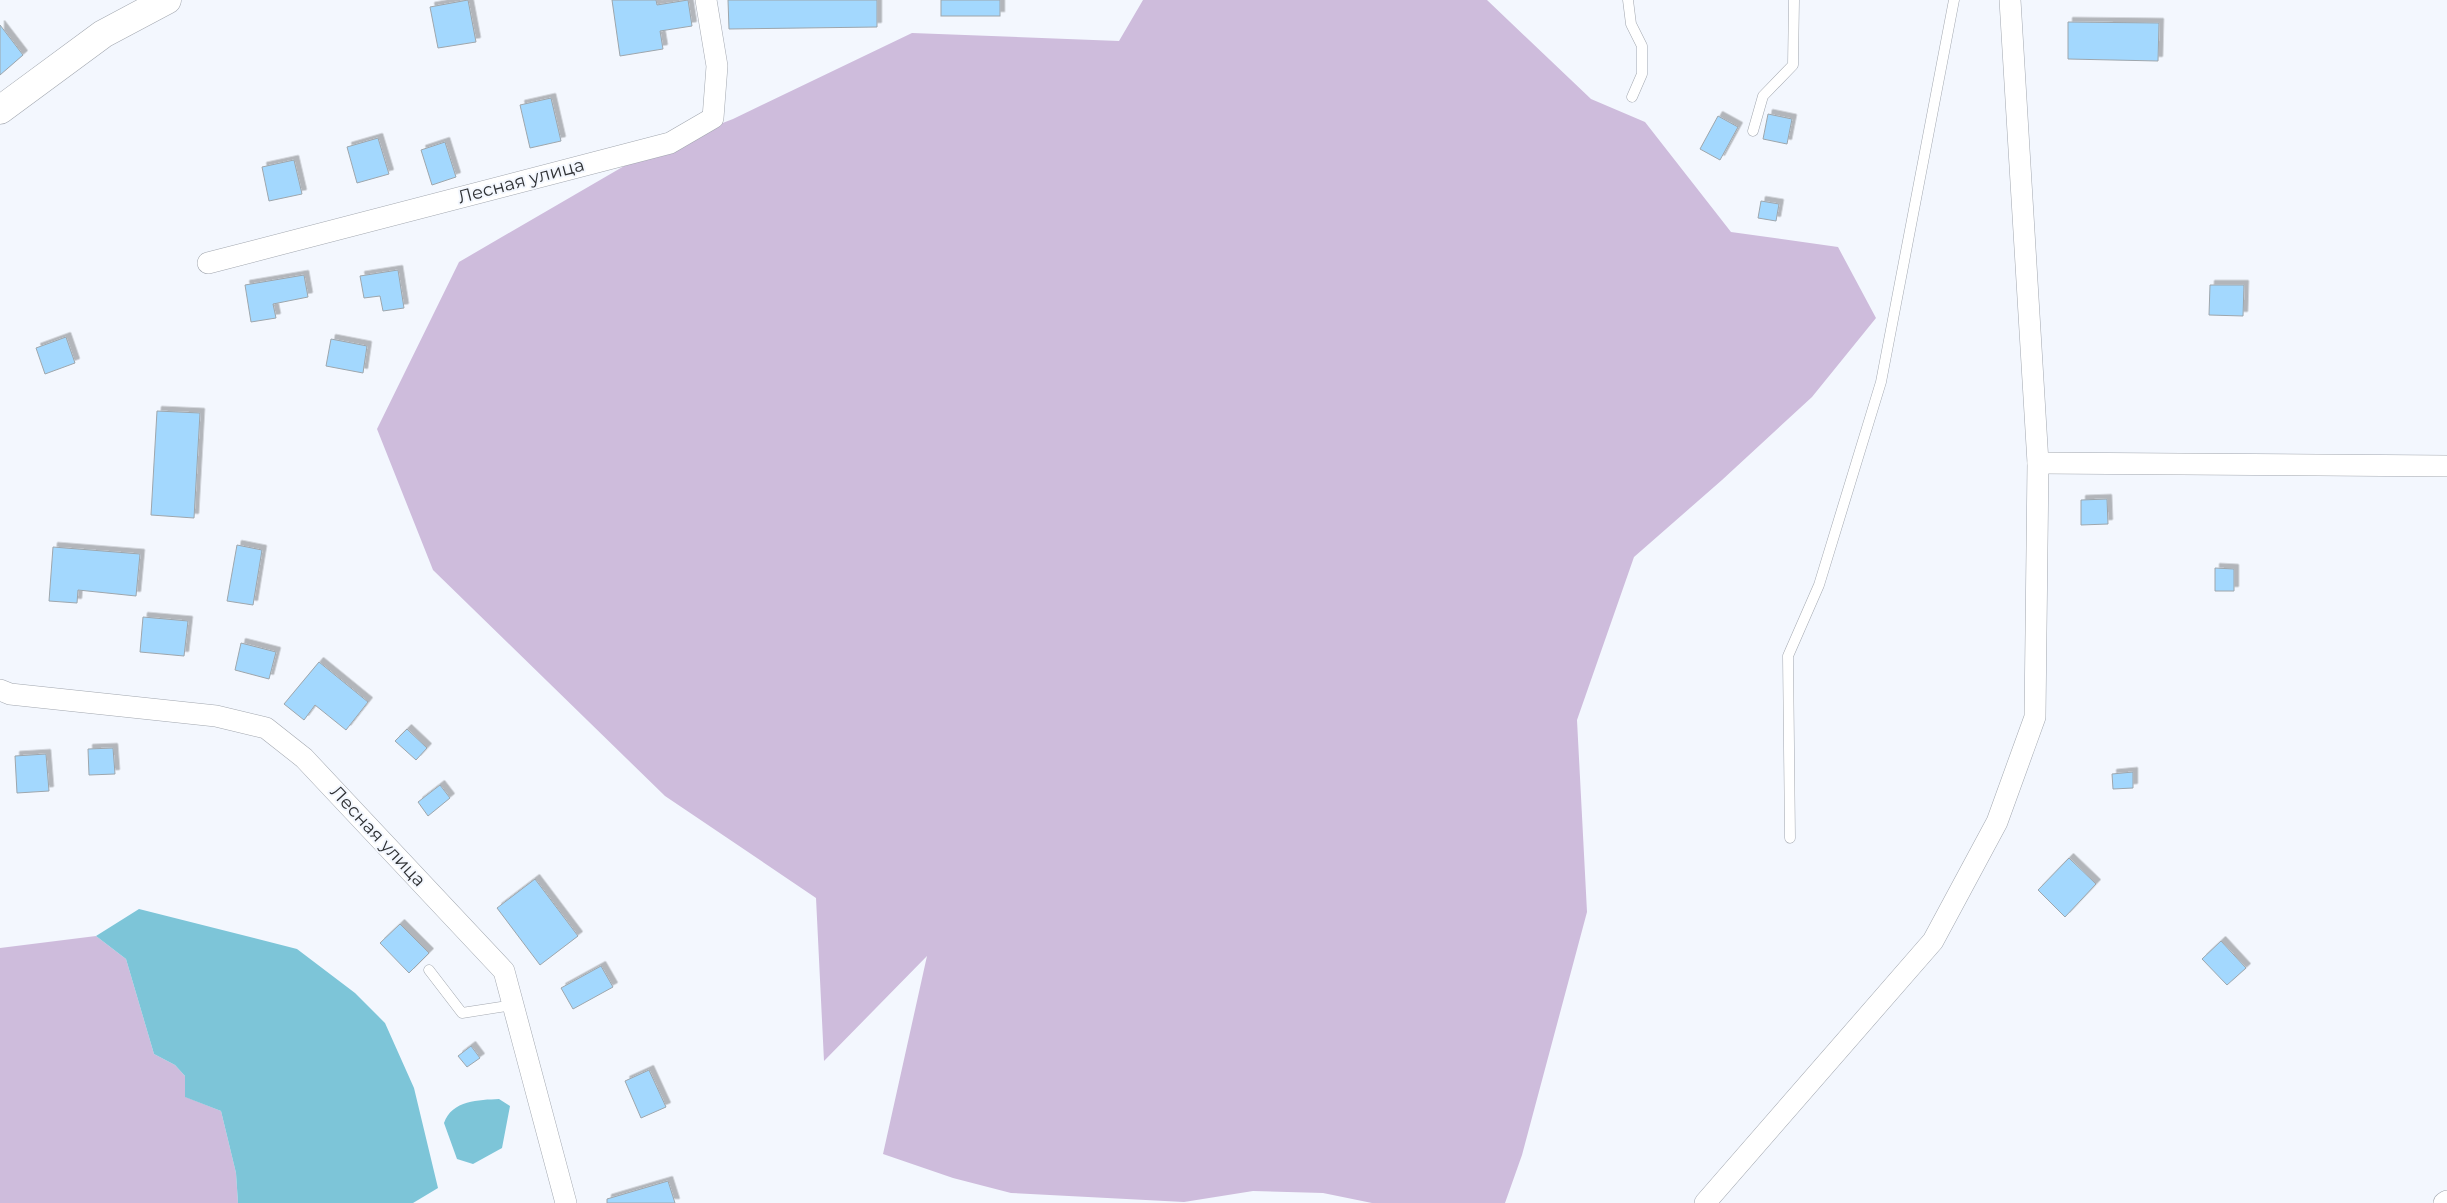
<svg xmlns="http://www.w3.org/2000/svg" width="2447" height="1203" font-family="Montserrat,sans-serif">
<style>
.green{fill:#cebcdc}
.water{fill:#7dc5d8}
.building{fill:#a3d8fe;stroke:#9ea6ac;filter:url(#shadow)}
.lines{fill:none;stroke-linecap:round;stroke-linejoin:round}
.lane-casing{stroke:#a2a7af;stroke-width:11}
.street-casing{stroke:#a2a7af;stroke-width:22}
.secondary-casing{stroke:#a2a7af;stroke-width:29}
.lane{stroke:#fff;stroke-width:10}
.street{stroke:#fff;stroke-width:21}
.secondary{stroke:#fff;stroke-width:28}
.labels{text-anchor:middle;stroke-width:4;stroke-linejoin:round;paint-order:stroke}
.street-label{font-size:18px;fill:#2e3033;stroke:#f3f7fe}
</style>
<defs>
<filter id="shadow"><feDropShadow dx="4.5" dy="-4.5" stdDeviation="0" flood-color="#0004"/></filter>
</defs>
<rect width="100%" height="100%" fill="#f3f7fe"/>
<g class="green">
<polygon points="1143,0 1487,0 1591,99 1645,122 1731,232 1838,247 1876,318 1812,397 1722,480 1634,557 1577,720 1587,912 1522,1155 1505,1203 1372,1203 1323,1193 1253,1191 1184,1202 1011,1193 953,1178 883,1154 927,956 824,1061 816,898 665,796 433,570 377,429 459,262 650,151 733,119 912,33 1119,41"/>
<polygon points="96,936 126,959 154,1054 175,1065 185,1076 186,1097 221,1111 236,1173 238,1203 0,1203 0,948"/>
</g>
<g class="water">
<polygon points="139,909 297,949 355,993 385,1023 414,1088 438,1188 413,1203 238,1203 236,1173 221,1111 185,1097 185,1076 175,1065 154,1054 126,959 96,936"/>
<path d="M 499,1099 L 510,1106 L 502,1148 L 473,1164 L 457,1159 L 444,1123 C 452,1100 479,1100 499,1099 Z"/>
</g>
<g class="building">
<polygon points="468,0 476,42 438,48 430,7"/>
<polygon points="612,0 656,0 657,5 688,0 692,26 660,31 663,49 620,56"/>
<polygon points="728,0 877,0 877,27 729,29"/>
<rect x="941" y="0" width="59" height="16"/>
<polygon points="2068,22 2159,23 2158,61 2068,59"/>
<polygon points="0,25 23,55 0,75"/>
<polygon points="551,98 561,141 530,148 520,105"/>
<polygon points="1768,114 1792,119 1787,144 1763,139"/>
<polygon points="1718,116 1738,127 1720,160 1700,149"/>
<polygon points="378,138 389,174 357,183 347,147"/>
<polygon points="445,142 456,177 432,185 421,150"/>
<polygon points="294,160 302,194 269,201 262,167"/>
<polygon points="1761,201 1779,204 1776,221 1758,218"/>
<polygon points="398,270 404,308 383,311 380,296 364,298 360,276"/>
<polygon points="304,275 308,297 273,304 276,318 251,322 245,285"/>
<polygon points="2210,285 2244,285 2243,316 2209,315"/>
<polygon points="66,337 75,363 45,374 36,348"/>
<polygon points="331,339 367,346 363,373 326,366"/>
<polygon points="157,411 200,413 194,518 151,515"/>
<polygon points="2107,499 2108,524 2081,525 2081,500"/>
<polygon points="237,545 262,550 253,605 227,601"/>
<polygon points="53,547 140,554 136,596 78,590 77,603 49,601"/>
<polygon points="2215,568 2234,569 2234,591 2215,591"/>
<polygon points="143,617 188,621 184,656 140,652"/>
<polygon points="241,643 276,652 269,679 235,670"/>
<polygon points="319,662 368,702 346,730 315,705 304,720 284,704"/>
<polygon points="407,729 427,748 416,760 395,741"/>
<polygon points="113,748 115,774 89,775 88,749"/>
<polygon points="46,754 49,791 17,793 15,756"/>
<polygon points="2133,772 2133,788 2113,789 2112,774"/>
<polygon points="440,785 450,798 428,816 418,802"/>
<polygon points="2069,858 2096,884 2065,917 2038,890"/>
<polygon points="535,879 578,936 540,965 497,908"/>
<polygon points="400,924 429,953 409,973 380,943"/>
<polygon points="2221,941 2246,968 2227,985 2202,959"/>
<polygon points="601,966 613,987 573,1009 561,988"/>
<polygon points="471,1046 480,1058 467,1067 458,1056"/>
<polygon points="649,1070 666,1107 641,1118 625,1081"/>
<polygon points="668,1181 675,1203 607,1203 607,1199"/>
</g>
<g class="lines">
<g class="lane-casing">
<g id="lane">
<polyline points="1628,0 1631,24 1642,46 1642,74 1632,97"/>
<polyline points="1753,131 1763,96 1793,65 1794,0"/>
<polyline points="1790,838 1788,656 1819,585 1881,382 1954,0"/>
<polyline points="429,970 462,1013 513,1005"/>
</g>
</g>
<g class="street-casing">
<g id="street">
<polyline points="208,263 670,143 713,118 717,66 706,0"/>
<polyline points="2038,463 2447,466"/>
<polyline points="0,690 10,694 216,716 266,728 304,758 504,971 566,1203"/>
<polyline points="1705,1203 1933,941 1997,822 2035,717 2038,463 2010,0"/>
<polyline points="2444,1203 2447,1201"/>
</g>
</g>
<g class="secondary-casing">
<polyline id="secondary" points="0,110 103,34 167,0"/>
</g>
<use href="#lane" class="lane"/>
<use href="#street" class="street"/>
<use href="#secondary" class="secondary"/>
</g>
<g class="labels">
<g class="street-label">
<text transform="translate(521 181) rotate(-15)" y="6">Лесная улица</text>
<text transform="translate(378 836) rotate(47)" y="6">Лесная улица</text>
</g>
</g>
</svg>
